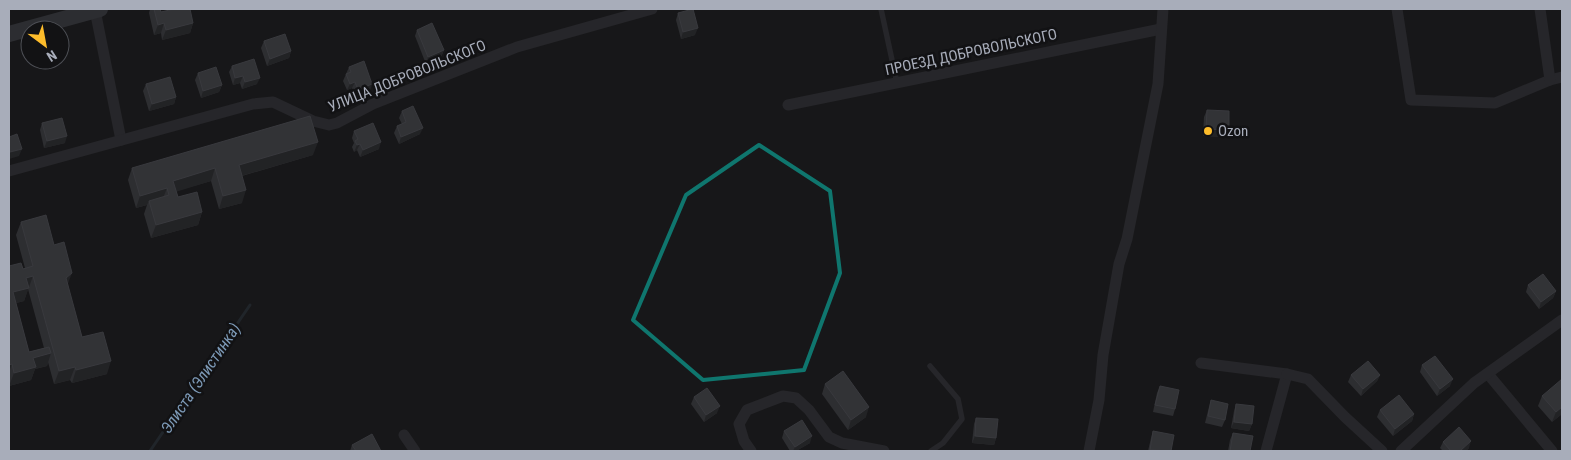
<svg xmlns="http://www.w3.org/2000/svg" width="1571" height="460" font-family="'Roboto Condensed',sans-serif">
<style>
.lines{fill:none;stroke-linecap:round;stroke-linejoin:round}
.stream{stroke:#2c353e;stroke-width:3}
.lane{stroke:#38383e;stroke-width:5.5}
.street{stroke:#38383e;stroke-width:11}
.secondary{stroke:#45474e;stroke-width:16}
.wall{fill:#48494e;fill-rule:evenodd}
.shaded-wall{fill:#303134}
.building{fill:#53545a;stroke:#606269}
.marked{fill:none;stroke:#0f766e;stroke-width:4;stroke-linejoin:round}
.poi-dot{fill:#fdbc2b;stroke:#121214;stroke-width:2}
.labels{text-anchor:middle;stroke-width:5;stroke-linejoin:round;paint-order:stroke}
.street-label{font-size:15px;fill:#a8adba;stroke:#121214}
.poi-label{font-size:15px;fill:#a8adba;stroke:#121214;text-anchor:start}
.water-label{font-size:16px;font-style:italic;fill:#7d9ab7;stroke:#121214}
</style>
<rect width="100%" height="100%" fill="#171719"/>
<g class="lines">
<polyline class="stream" points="150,451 250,305"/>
<g class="lane">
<polyline points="881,9 897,83"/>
<polyline points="930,366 958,399 962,419 943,443 931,451"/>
</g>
<g class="street">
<polyline points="1397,9 1411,100 1495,103 1550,80 1562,77"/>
<polyline points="1540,9 1550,80"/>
<polyline points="95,10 121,140"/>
<polyline points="788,105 1161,29"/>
<polyline points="9,171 253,104 273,102 313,121 329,125 337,123 373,104 517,47 652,9"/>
<polyline points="1201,363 1287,374 1266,451"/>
<polyline points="1287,374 1308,379 1345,417 1382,451"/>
<polyline points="1488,374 1552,451"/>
<polyline points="404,435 415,451"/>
<polyline points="751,451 744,441 739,424 747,410 783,396 796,398 809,410 829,437 842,443 884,451"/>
<polyline points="1089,451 1099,400 1103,355 1119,264 1127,239 1158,84 1163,9"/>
<polyline points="1401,451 1474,383 1562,320"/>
</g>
<polyline class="secondary" points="9,34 100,9"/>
</g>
<g class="wall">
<polygon points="150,9 160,9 161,12 193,23 190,33 162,40 161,33 154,35 149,13"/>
<polygon points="678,13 695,35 681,39 676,20"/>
<polygon points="417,30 444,50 441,57 426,64 415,36"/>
<polygon points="264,41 291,51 289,58 267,66 261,48"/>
<polygon points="232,66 257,84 242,89 240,83 233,85 229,72"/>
<polygon points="349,67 370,91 356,97 352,88 347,90 343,81"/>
<polygon points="198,73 222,85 219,92 201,98 195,80"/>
<polygon points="146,84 176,97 174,104 149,111 143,91"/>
<polygon points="1207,110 1229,130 1226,137 1203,136 1204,117"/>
<polygon points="402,111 420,134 399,144 394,133 397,126 402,124 399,118"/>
<polygon points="42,123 65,143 44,148 40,130"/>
<polygon points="354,131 379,149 360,157 357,150 354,152 352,147 354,143 352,138"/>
<polygon points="313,155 242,176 242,203 219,209 211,181 176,191 178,197 202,212 198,225 151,238 144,214 147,205 136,208 128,180 132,168"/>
<path d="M 21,222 L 54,245 L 67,285 L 82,337 L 107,374 L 72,383 L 70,380 L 54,384 L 48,362 L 47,366 L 35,369 L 31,380 L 9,386 L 9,266 L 23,269 L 25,268 L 16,235 ZM 28,289 L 44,348 L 29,352 L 16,303 L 24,301 Z"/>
<polygon points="1528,285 1556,291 1553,298 1539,309 1526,292"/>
<polygon points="1422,365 1450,386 1437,396 1420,372"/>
<polygon points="1351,375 1380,375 1377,381 1361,396 1348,382"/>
<polygon points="825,384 866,417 848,430 822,394"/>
<polygon points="1160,386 1175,409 1173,416 1153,412 1157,393"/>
<polygon points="1542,396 1562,414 1552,422 1538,406"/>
<polygon points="694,397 717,413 704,422 691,404"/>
<polygon points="1211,400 1225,420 1222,427 1205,423 1209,407"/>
<polygon points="1236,404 1252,424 1249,431 1231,428 1234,411"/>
<polygon points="1380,410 1414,414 1412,421 1393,436 1377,417"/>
<polygon points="976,418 996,438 994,445 972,443 974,424"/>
<polygon points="784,431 810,443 796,451 790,451 782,438"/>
<polygon points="1153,431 1171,451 1148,451 1151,438"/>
<polygon points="1233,433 1250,451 1228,451 1230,440"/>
<polygon points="1443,442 1469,448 1466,451 1443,451 1440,448"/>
<polygon points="352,445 381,451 350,451"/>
</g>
<g class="shaded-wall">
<polygon points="164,23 161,33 154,35 158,25"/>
<polygon points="193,23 190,33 162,40 166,30"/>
<polygon points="698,28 695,35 681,39 683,32"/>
<polygon points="444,50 441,57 426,64 428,57"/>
<polygon points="291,51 289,58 267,66 270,59"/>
<polygon points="243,76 240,83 233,85 235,78"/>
<polygon points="260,78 257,84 242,89 245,82"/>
<polygon points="355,82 352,88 347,90 350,84"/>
<polygon points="372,84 370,91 356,97 358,90"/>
<polygon points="222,85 219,92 201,98 203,91"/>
<polygon points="176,97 174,104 149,111 152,104"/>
<polygon points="423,128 420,134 399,144 401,137"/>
<polygon points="1206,129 1229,130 1226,137 1203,136"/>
<polygon points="67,136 65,143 44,148 47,141"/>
<polygon points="318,142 313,155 234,178 239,165"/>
<polygon points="381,142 379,149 360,157 363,150"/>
<polygon points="360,144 357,150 354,152 357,145"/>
<polygon points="22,149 19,156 9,159 10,152"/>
<polygon points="215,168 211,181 169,194 173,181"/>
<polygon points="167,188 162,201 149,201 147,205 136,208 140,196"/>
<polygon points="246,190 242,203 219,209 223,196"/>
<polygon points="202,212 198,225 151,238 156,225"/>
<polygon points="72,273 67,286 66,278"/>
<polygon points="33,276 24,301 9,305 13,292 26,278"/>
<polygon points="1556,291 1553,298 1539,309 1541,302"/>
<polygon points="51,353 47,366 35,369 31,380 9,386 14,373 33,358"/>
<polygon points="111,361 107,374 72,383 76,370"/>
<polygon points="12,364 9,372 9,365"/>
<polygon points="75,367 70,380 54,384 59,371"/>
<polygon points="1380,375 1377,381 1361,396 1363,389"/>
<polygon points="1453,379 1450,386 1437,396 1440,389"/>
<polygon points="720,406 717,413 704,422 706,415"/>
<polygon points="869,407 866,417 848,430 851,420"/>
<polygon points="1562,407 1562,414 1552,422 1556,412"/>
<polygon points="1414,414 1412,421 1393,436 1395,429"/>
<polygon points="1234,422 1252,424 1249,431 1231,428"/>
<polygon points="812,436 810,443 796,451 793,451 795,447"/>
<polygon points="975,436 996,438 994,445 972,443"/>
<polygon points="1471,441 1469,448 1466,451 1460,451"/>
</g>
<g class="building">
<polygon points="154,9 160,9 161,12 174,9 190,9 193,23 166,30 164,23 158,25"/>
<polygon points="693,9 698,28 683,32 678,13"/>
<polygon points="432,23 444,50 428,57 417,30"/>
<polygon points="285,34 291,51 270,59 264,41"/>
<polygon points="254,59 260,78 245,82 243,76 235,78 232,66"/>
<polygon points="364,61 372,84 358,90 355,82 350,84 346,74 351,72 349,67"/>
<polygon points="216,67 222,85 203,91 198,73"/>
<polygon points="170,77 176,97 152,104 146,84"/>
<polygon points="413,106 423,128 401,137 397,126 406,122 402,111"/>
<polygon points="1207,110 1229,111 1229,130 1206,129"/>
<polygon points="310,116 318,142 239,165 246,190 223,196 215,168 173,181 178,197 197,192 202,212 156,225 149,201 169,195 167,188 140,196 132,168"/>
<polygon points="62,118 67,136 47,141 42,123"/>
<polygon points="373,123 381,142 363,150 360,144 357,145 355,141 358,139 354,131"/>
<polygon points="17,134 22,149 10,152 9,150 9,137"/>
<polygon points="46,215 54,245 64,242 72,273 66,278 82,337 103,332 111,361 76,370 75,367 59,371 33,276 26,278 29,288 13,292 29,352 49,347 51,353 33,358 36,367 14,373 12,364 9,365 9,266 21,263 23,269 33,266 21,222"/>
<polygon points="1543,274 1556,291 1541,302 1528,285"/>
<polygon points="1435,356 1453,379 1440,389 1422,365"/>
<polygon points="1368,361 1380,375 1363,389 1351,375"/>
<polygon points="843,371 869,407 851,420 825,384"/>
<polygon points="1562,379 1562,407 1556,412 1542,396"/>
<polygon points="1160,386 1179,390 1175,409 1155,405"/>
<polygon points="707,388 720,406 706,415 694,397"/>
<polygon points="1399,395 1414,414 1395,429 1380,410"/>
<polygon points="1211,400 1228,404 1225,420 1208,416"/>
<polygon points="1236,404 1254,406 1252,424 1234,422"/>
<polygon points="976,418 998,419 996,438 975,436"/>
<polygon points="802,420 812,436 795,447 784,431"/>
<polygon points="1459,427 1471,441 1460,451 1451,451 1443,442"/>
<polygon points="1153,431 1174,435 1171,451 1150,450"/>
<polygon points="1233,433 1253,436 1250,451 1230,451"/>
<polygon points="372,434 381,451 356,451 352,445"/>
</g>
<path d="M0 0H1571V460H0ZM 759,145 L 830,191 L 840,273 L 804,370 L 703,380 L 633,320 L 686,195 Z" fill="#171719" fill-opacity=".55" fill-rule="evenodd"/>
<path class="marked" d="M 759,145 L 830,191 L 840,273 L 804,370 L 703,380 L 633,320 L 686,195 Z"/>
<circle class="poi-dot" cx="1208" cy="131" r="5"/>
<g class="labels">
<g class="street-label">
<text transform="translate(971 52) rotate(-12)" y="5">ПРОЕЗД ДОБРОВОЛЬСКОГО</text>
<text transform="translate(407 76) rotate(-22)" y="5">УЛИЦА ДОБРОВОЛЬСКОГО</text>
</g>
<g class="poi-label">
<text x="1218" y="136">Ozon</text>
</g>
<g class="water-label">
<text transform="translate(200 378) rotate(-56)" y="6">Элиста (Элистинка)</text>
</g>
</g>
<rect width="1571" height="460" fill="none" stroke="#a8adba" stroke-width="20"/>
<g transform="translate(45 45) rotate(148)"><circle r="24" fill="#121214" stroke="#4e5056"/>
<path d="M0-4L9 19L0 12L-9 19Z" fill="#fdbc2b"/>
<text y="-8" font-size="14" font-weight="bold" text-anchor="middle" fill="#a8adba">N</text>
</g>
</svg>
